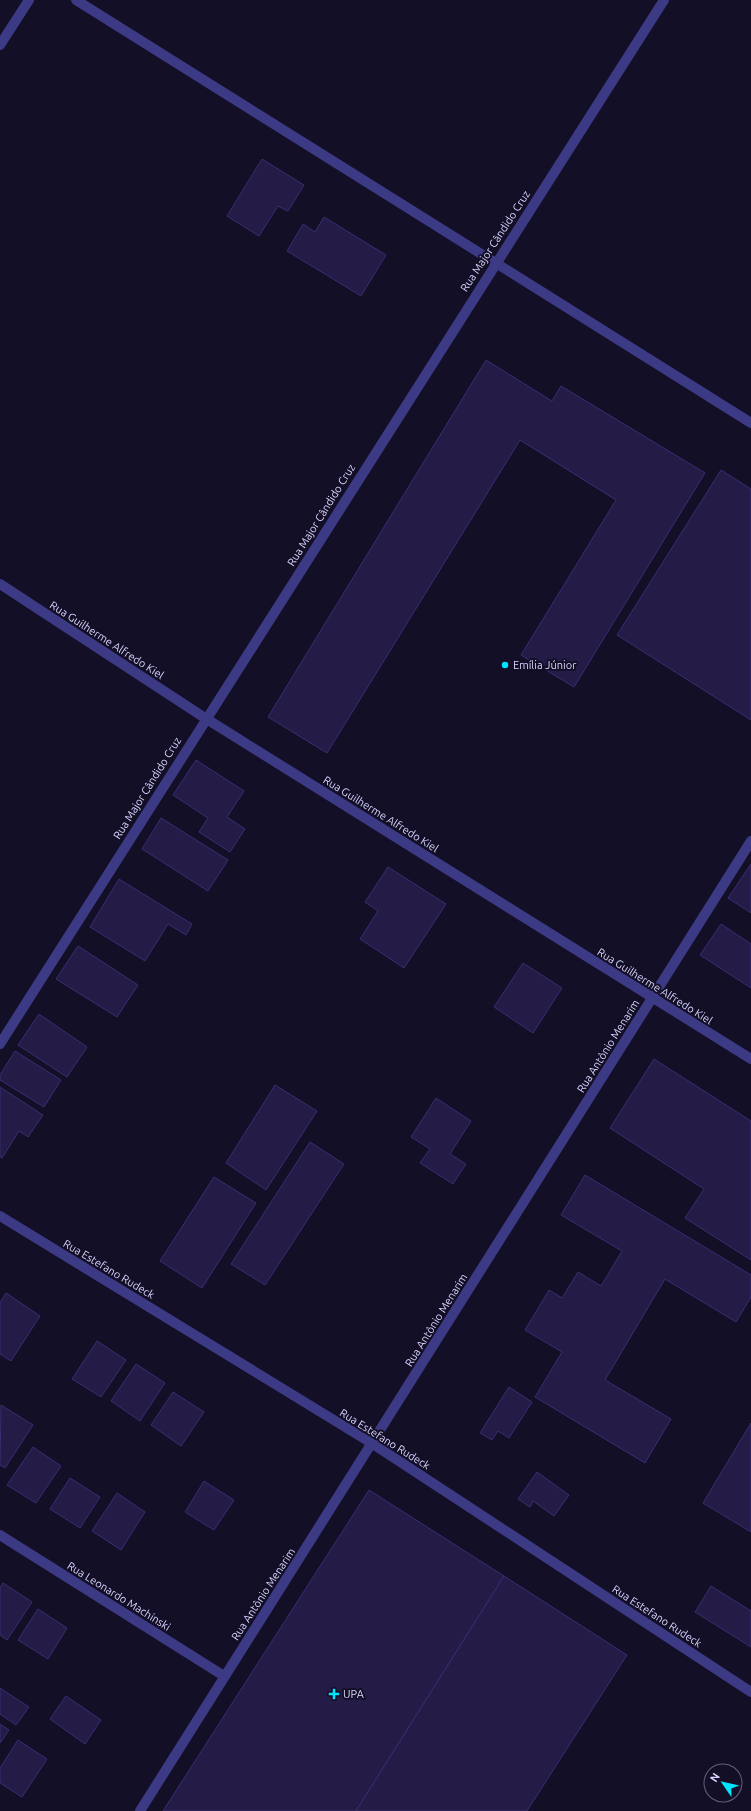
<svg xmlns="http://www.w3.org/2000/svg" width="751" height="1811" font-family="Ubuntu,sans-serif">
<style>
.building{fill:#241b47;stroke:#3b2d73}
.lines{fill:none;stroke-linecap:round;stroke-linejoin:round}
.minor{stroke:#3d3a85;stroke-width:10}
.poi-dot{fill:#00e5ff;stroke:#130f26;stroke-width:1.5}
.labels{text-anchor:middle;stroke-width:4;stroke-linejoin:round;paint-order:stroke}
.street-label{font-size:11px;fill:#d9d4ff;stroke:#130f26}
.poi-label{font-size:11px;fill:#d9d4ff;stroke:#130f26;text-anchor:start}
</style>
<rect width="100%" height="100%" fill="#130f26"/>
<g class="building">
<polygon points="262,159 304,185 288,211 278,206 259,236 227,216"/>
<polygon points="324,217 386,255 361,296 287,251 303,224 315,232"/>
<polygon points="486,360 552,401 561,386 705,473 574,687 521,655 616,500 520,440 327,753 268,717"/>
<polygon points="721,470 751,489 751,720 617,635"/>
<polygon points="196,760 244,791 227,817 245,829 230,852 199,832 208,818 173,795"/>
<polygon points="161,818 228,860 208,891 142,849"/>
<polygon points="751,864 751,913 728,898"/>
<polygon points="388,867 446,904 404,968 360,939 378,911 365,902"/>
<polygon points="119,879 192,924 186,935 168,924 145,961 90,927"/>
<polygon points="721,924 751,944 751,988 700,955"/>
<polygon points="78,946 138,985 117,1017 56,979"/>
<polygon points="523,963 562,988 533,1033 494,1007"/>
<polygon points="39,1014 87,1047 67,1077 18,1045"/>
<polygon points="15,1051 61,1080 44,1107 0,1080 0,1075"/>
<polygon points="654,1059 751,1121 751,1260 685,1218 704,1189 610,1128"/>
<polygon points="275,1085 317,1111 266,1190 226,1163"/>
<polygon points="0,1087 43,1115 28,1137 19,1131 2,1158 0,1157"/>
<polygon points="436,1098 471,1121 450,1154 466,1164 453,1184 420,1163 430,1149 411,1137"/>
<polygon points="310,1142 344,1164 265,1285 231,1264"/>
<polygon points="585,1175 751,1275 751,1297 736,1322 665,1279 605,1380 671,1419 645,1463 535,1397 562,1352 525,1330 549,1290 562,1298 578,1272 601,1286 622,1251 561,1215"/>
<polygon points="214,1177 256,1203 202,1288 160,1261"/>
<polygon points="6,1293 40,1316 11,1361 0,1354 0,1303"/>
<polygon points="97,1341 126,1360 101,1397 72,1379"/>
<polygon points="136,1364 165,1383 140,1421 111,1401"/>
<polygon points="509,1387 532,1402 509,1438 498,1431 492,1440 480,1433"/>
<polygon points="173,1392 204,1412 181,1446 151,1425"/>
<polygon points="1,1405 33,1425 5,1468 0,1465"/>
<polygon points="751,1423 751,1532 703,1503"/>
<polygon points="33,1447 61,1466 36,1503 7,1485"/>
<polygon points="537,1472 569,1495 554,1516 533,1501 530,1507 518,1499"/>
<polygon points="70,1478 100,1497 80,1528 50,1509"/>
<polygon points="204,1481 234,1500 214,1530 185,1512"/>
<polygon points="369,1490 504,1576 356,1811 163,1811"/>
<polygon points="117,1493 145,1512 121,1550 92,1531"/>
<polygon points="504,1576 627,1655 527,1811 356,1811"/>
<polygon points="3,1583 32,1602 7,1640 0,1635 0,1588"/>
<polygon points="711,1586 751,1611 751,1647 695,1612"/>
<polygon points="38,1609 67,1628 48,1659 18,1640"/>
<polygon points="0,1688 29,1707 16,1725 0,1714"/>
<polygon points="66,1696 101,1720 85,1744 50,1719"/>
<polygon points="0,1724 9,1730 0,1743"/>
<polygon points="18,1740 47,1759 22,1797 0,1783 0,1768"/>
</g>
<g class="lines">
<g class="minor">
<polyline points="76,0 751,423"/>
<polyline points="0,45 29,0"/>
<polyline points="0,584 205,718 751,1059"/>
<polyline points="0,1044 664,0"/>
<polyline points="0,1216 373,1444 751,1692"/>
<polyline points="0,1535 224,1676"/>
<polyline points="140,1811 751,841"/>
</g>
</g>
<g class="poi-dot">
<circle cx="505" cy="665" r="4"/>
<path d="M332 1688h4v4h4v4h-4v4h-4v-4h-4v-4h4z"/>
</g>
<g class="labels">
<g class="street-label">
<text transform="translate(495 241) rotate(-57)" y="4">Rua Major Cândido Cruz</text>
<text transform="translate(321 515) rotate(-58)" y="4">Rua Major Cândido Cruz</text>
<text transform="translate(107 640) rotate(33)" y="4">Rua Guilherme Alfredo Kiel</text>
<text transform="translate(147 788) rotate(-58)" y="4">Rua Major Cândido Cruz</text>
<text transform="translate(381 814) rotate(32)" y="4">Rua Guilherme Alfredo Kiel</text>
<text transform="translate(655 986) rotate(32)" y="4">Rua Guilherme Alfredo Kiel</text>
<text transform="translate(608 1046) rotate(-58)" y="4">Rua Antônio Menarim</text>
<text transform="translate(109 1269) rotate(31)" y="4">Rua Estefano Rudeck</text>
<text transform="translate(436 1320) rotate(-58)" y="4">Rua Antônio Menarim</text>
<text transform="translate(385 1439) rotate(32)" y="4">Rua Estefano Rudeck</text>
<text transform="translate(263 1594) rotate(-57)" y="4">Rua Antônio Menarim</text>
<text transform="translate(119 1596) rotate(32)" y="4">Rua Leonardo Machinski</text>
<text transform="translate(657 1616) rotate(33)" y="4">Rua Estefano Rudeck</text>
</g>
<g class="poi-label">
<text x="513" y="669">Emília Júnior</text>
<text x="343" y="1698">UPA</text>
</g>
</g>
<g transform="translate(723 1783) rotate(304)"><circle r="19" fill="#130f26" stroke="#625e7d"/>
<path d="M0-3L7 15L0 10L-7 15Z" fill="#00e5ff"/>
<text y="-6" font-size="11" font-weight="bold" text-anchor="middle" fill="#d9d4ff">N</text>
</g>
</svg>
